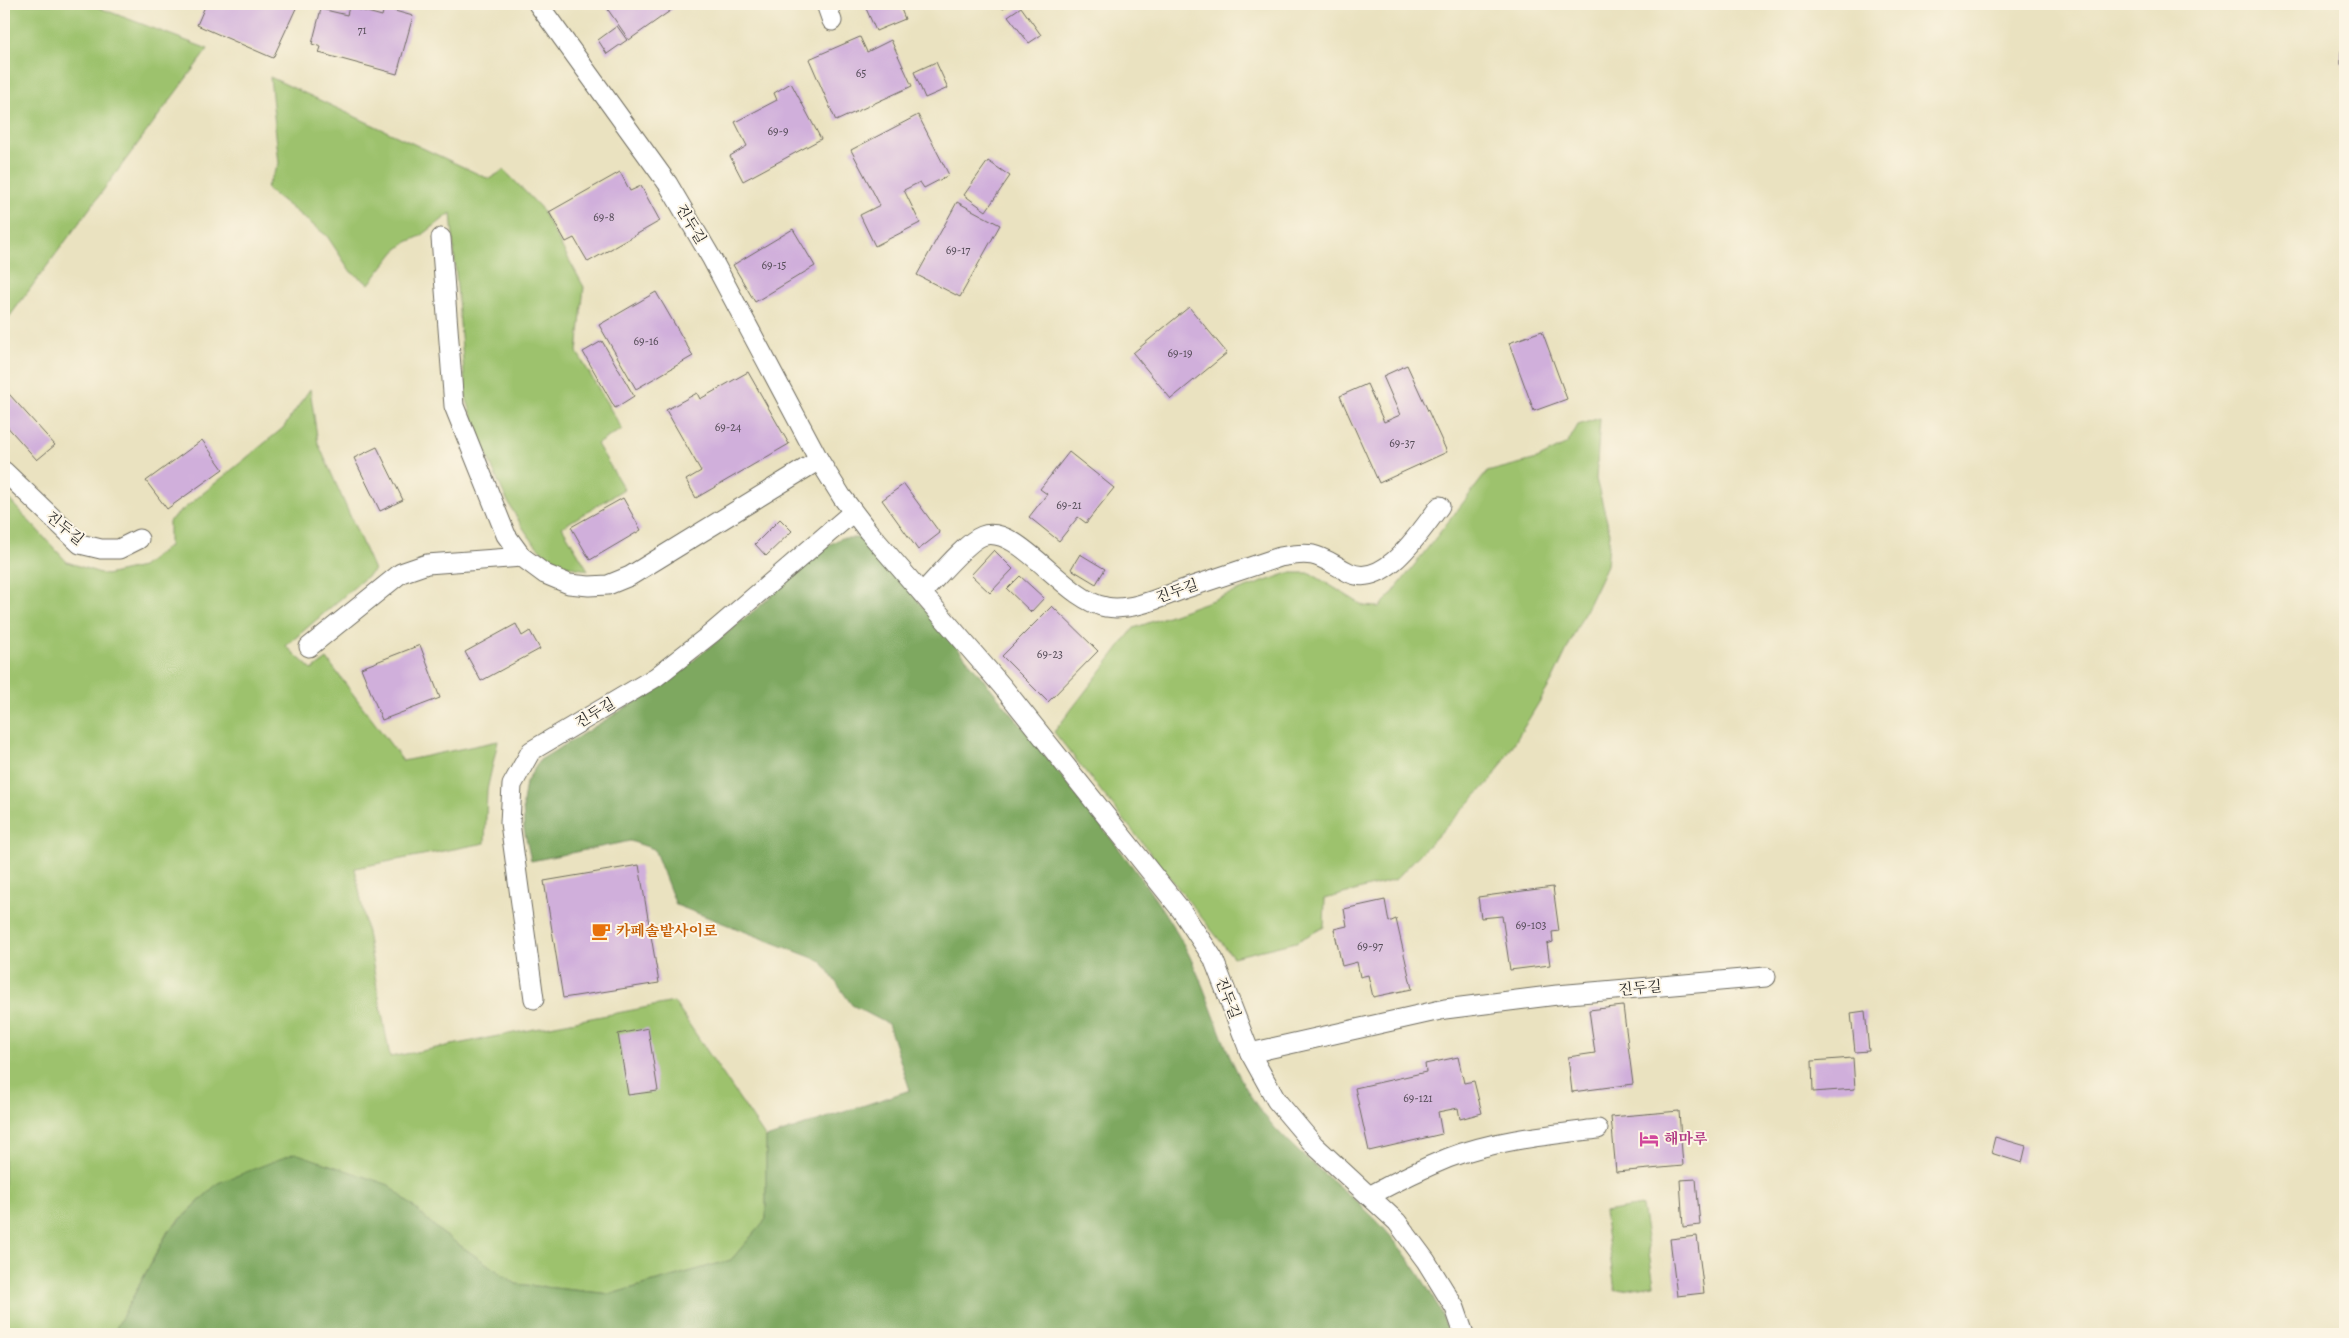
<svg xmlns="http://www.w3.org/2000/svg" width="2349" height="1338" font-family="Alegreya,'Noto Serif KR',serif">
<style>
.green{fill:#9dc26d;stroke:#64764c}
.forest{fill:#7ea860;stroke:#546a46}
.building{fill:#d0afdb}
.lines{fill:none;stroke-linecap:round;stroke-linejoin:round}
.lane-casing{stroke:#6e6b5f;stroke-width:21}
.lane{stroke:#fff;stroke-width:19}
.labels{text-anchor:middle;stroke-width:4;stroke-linejoin:round;paint-order:stroke}
.number-label{font-size:12px;fill:#544c57}
.street-label{font-size:15px;fill:#2b2b2b;stroke:#fcf5e5}
.food-label{font-size:15px;font-weight:bold;fill:#c56008;stroke:#fcf5e5;text-anchor:start}
.hotel-label{font-size:15px;font-weight:bold;fill:#b23c85;stroke:#fcf5e5;text-anchor:start}
</style>
<rect width="100%" height="100%" fill="#fcf5e5"/>
<filter id="ink" filterUnits="userSpaceOnUse"><feTurbulence type="fractalNoise" baseFrequency=".02" numOctaves="2"/><feDisplacementMap in="SourceGraphic" scale="10" xChannelSelector="R" yChannelSelector="G"/><feConvolveMatrix kernelMatrix="1 2 1 2 8 2 1 2 1" color-interpolation-filters="sRGB"/></filter>
<filter id="wash" filterUnits="userSpaceOnUse"><feTurbulence type="fractalNoise" baseFrequency=".0096" numOctaves="4" result="noise"/><feDisplacementMap in="SourceGraphic" scale="20" xChannelSelector="R" yChannelSelector="G"/><feGaussianBlur stdDeviation="1.12" result="paint"/><feColorMatrix in="noise" values="0 0 0 0 0 0 0 0 0 0 0 0 0 0 0 0 0 1.4 0 .05"/><feComposite in="paint" operator="in"/></filter>
<g filter="url(#wash)">
<rect width="100%" height="100%" fill="#eae2c0"/>
<g class="green">
<polygon points="4,4 89,4 208,49 4,324"/>
<path d="M 270,77 L 489,179 L 504,170 L 540,207 L 584,287 L 577,352 L 622,429 L 597,444 L 624,489 L 562,527 L 588,570 C 573,568 559,565 546,555 C 512,528 479,438 466,397 L 451,213 L 421,236 L 407,242 L 395,251 L 369,284 L 351,272 L 327,236 L 266,188 L 279,164 Z"/>
<polygon points="310,389 318,443 374,570 286,646 312,670 327,659 403,761 498,741 487,790 485,843 355,868 390,1057 674,1002 766,1138 766,1219 731,1260 611,1294 516,1284 442,1233 389,1185 218,1183 168,1231 113,1334 4,1334 4,494 67,562 106,575 142,567 169,546 169,521 283,428"/>
<polygon points="1600,418 1596,479 1610,533 1607,565 1552,681 1493,778 1395,880 1325,899 1324,927 1296,942 1233,957 1054,732 1134,628 1288,573 1310,573 1364,606 1379,607 1391,595 1487,472 1537,459 1567,444 1578,425"/>
<polygon points="1642,1206 1654,1285 1615,1291 1604,1212"/>
</g>
<path class="forest" d="M 841,538 L 859,538 L 875,550 C 938,624 1000,698 1060,774 C 1101,826 1143,876 1177,933 C 1212,990 1221,1061 1264,1115 C 1293,1152 1334,1180 1368,1212 C 1398,1240 1438,1296 1449,1334 L 113,1334 L 168,1232 L 218,1183 L 295,1153 L 389,1185 L 442,1233 L 516,1284 L 611,1294 L 731,1260 L 766,1219 L 766,1138 L 910,1090 L 888,1024 L 852,1005 L 821,961 L 676,905 L 654,849 L 630,841 L 531,861 L 524,829 L 523,802 L 526,782 L 540,760 L 666,683 L 761,605 L 824,548 Z"/>
<g id="blocks">
<g class="building">
<polygon points="206,4 298,4 273,58 197,25"/>
<polygon points="604,4 675,4 677,6 629,40"/>
<polygon points="864,4 899,4 905,19 876,31"/>
<polygon points="1000,4 1011,4 1003,9"/>
<polygon points="349,7 382,16 384,8 413,16 397,74 319,53 321,47 312,44 321,9 347,15"/>
<polygon points="1021,7 1041,35 1029,43 1008,16"/>
<polygon points="617,26 627,40 607,54 598,40"/>
<polygon points="860,37 867,52 891,40 912,86 836,121 809,59"/>
<rect x="2341" y="51" width="4" height="13"/>
<polygon points="936,62 948,88 925,98 914,72"/>
<polygon points="791,83 821,139 743,181 730,156 747,146 735,122 777,100 774,93"/>
<polygon points="918,115 949,175 924,188 920,182 904,190 920,223 875,246 860,215 880,205 851,150"/>
<polygon points="988,161 1010,176 986,211 964,195"/>
<polygon points="620,172 630,191 641,186 660,221 588,262 574,238 566,242 549,212"/>
<polygon points="957,202 1000,225 960,297 917,275"/>
<polygon points="793,229 815,266 755,302 733,265"/>
<polygon points="656,292 693,356 636,389 599,325"/>
<polygon points="1189,307 1227,353 1171,399 1133,353"/>
<polygon points="1542,331 1567,399 1534,411 1509,343"/>
<polygon points="602,341 634,396 615,408 583,352"/>
<polygon points="1407,365 1447,452 1379,483 1340,396 1367,384 1384,422 1400,415 1383,376"/>
<polygon points="748,372 789,444 696,498 686,480 701,471 666,410 697,393 700,399"/>
<polygon points="9,394 55,445 37,460 4,423 4,399"/>
<polygon points="202,440 223,469 167,509 146,481"/>
<polygon points="377,447 403,500 380,511 354,458"/>
<polygon points="1069,452 1114,488 1086,523 1078,517 1059,541 1029,517 1047,494 1040,489"/>
<polygon points="904,484 940,533 918,550 882,500"/>
<polygon points="623,498 641,530 590,560 571,527"/>
<polygon points="780,519 792,531 766,556 755,544"/>
<polygon points="994,550 1013,569 990,593 971,575"/>
<polygon points="1080,554 1105,569 1096,584 1071,569"/>
<polygon points="1020,576 1044,598 1031,612 1007,589"/>
<polygon points="1052,606 1098,651 1048,702 1002,656"/>
<polygon points="516,624 522,636 530,631 540,649 481,681 465,652"/>
<polygon points="420,645 440,698 382,720 361,668"/>
<polygon points="639,865 659,983 563,998 544,881"/>
<polygon points="1553,887 1559,931 1552,932 1553,942 1547,944 1550,965 1510,970 1502,916 1481,918 1478,897"/>
<polygon points="1385,900 1389,922 1396,919 1412,989 1373,997 1368,975 1360,977 1357,962 1342,966 1334,929 1347,926 1344,909"/>
<polygon points="1623,1006 1633,1084 1572,1092 1568,1057 1595,1053 1589,1010"/>
<polygon points="1865,1011 1869,1051 1855,1052 1851,1013"/>
<polygon points="648,1028 658,1091 628,1095 618,1034"/>
<polygon points="1458,1057 1464,1083 1474,1081 1482,1113 1460,1119 1458,1108 1438,1112 1442,1134 1369,1151 1355,1088 1426,1072 1425,1064"/>
<polygon points="1853,1058 1855,1089 1813,1092 1812,1061"/>
<polygon points="1679,1111 1683,1166 1616,1172 1611,1117"/>
<polygon points="1995,1137 2026,1146 2022,1163 1991,1153"/>
<polygon points="1696,1179 1700,1225 1683,1227 1680,1180"/>
<polygon points="1697,1236 1704,1293 1677,1296 1670,1239"/>
</g>
</g>
</g>
<g filter="url(#ink)">
<use href="#blocks" fill-opacity="0" stroke="#6e6b5f" stroke-width="1"/>
<g class="lines">
<g class="lane-casing">
<g id="lane">
<polyline points="538,4 668,184 712,259 819,460 842,497 868,531 1002,686 1181,910 1213,958 1250,1053 1276,1100 1314,1145 1397,1222 1426,1261 1455,1308 1464,1334"/>
<polyline points="826,4 832,21"/>
<polyline points="441,238 454,406 506,535 522,557 545,574 569,584 589,586 608,585 630,576 819,460"/>
<polyline points="4,471 80,544 101,549 119,549 139,539"/>
<path d="M 922,593 C 935,580 966,542 982,536 C 1017,522 1065,601 1106,607 C 1133,612 1165,595 1190,587 C 1220,577 1250,567 1280,557 C 1316,550 1318,556 1348,572 C 1384,591 1421,530 1440,506"/>
<polyline points="309,647 401,573 427,564 522,557"/>
<polyline points="534,999 510,823 512,785 531,751 656,677 712,633 853,512"/>
<polyline points="1250,1053 1445,1009 1557,995 1766,977"/>
<path d="M 1369,1196 C 1395,1182 1421,1169 1448,1158 C 1495,1140 1548,1135 1598,1129"/>
</g>
</g>
<use href="#lane" class="lane"/>
</g>
</g>
<defs>
<g id="cafe-bare" transform="scale(1.5)"><path d="M-5.5-4.5H6V0H3Q3 3.5 0 3.5H-2.5Q-5.5 3.5-5.5 0ZM3-3.2v2h1.7v-2ZM-6 4.5H4V6H-6Z" fill="#e8710a" stroke="#fcf5e5" stroke-width="2.5" paint-order="stroke"/></g>
<g id="hotel-bare" transform="scale(1.5)"><path d="M-6-4.5h1.5V1H6V5H4.5V3h-9V5H-6ZM-4 0a1.8 1.8 0 1 1 3.6 0ZM.5 0V-2.5h3Q6-2.5 6 0Z" fill="#d1479c" stroke="#fcf5e5" stroke-width="2.5" paint-order="stroke"/></g>
</defs>
<g fill-rule="evenodd">
<use href="#cafe-bare" x="601" y="931"/>
<use href="#hotel-bare" x="1649" y="1139"/>
</g>
<g class="labels">
<g class="number-label">
<text x="362" y="34">71</text>
<text x="861" y="77">65</text>
<text x="778" y="135">69-9</text>
<text x="604" y="221">69-8</text>
<text x="958" y="254">69-17</text>
<text x="774" y="269">69-15</text>
<text x="646" y="345">69-16</text>
<text x="1180" y="357">69-19</text>
<text x="728" y="431">69-24</text>
<text x="1402" y="447">69-37</text>
<text x="1069" y="509">69-21</text>
<text x="1050" y="658">69-23</text>
<text x="1531" y="929">69-103</text>
<text x="1370" y="950">69-97</text>
<text x="1418" y="1102">69-121</text>
</g>
<g class="street-label">
<text transform="translate(691 224) rotate(59)" y="5">진두길</text>
<text transform="translate(65 528) rotate(39)" y="5">진두길</text>
<text transform="translate(1177 591) rotate(-19)" y="5">진두길</text>
<text transform="translate(595 713) rotate(-31)" y="5">진두길</text>
<text transform="translate(1640 988) rotate(-5)" y="5">진두길</text>
<text transform="translate(1228 998) rotate(69)" y="5">진두길</text>
</g>
<g class="food-label">
<text x="616" y="936">카페솔밭사이로</text>
</g>
<g class="hotel-label">
<text x="1664" y="1144">해마루</text>
</g>
</g>
<rect width="2349" height="1338" fill="none" stroke="#fcf5e5" stroke-width="20"/>
</svg>
